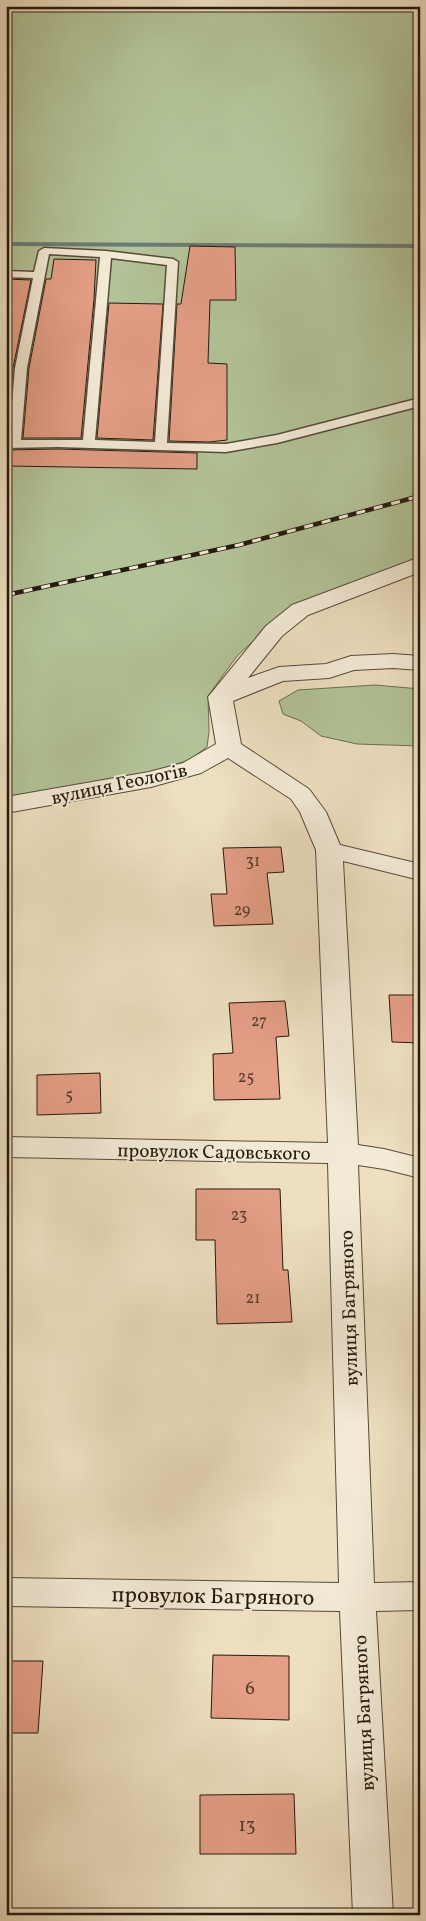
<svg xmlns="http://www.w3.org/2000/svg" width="426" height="1921" font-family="Vollkorn,serif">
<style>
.green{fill:#b2c397;stroke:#6b6e52}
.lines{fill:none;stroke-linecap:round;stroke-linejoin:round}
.stream{fill:#6b7b75;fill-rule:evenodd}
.building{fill:#e49e86;stroke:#241a0e}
.lane-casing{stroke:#564b3a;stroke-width:3}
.street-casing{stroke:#564b3a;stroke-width:2}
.lane{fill:#f3ead6;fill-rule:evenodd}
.street{fill:#f3ead6;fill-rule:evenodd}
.rail-casing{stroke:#241a0e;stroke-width:4.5}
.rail{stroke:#f3ead6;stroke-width:3;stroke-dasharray:9;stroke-linecap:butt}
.labels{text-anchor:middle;stroke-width:4;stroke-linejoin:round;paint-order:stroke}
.number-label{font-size:16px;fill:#543b2c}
.street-label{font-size:19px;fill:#241a0e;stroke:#f3ead6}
.near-number-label{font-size:19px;fill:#543b2c}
.near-street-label{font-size:22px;fill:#241a0e;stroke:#f3ead6}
</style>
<rect width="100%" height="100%" fill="#eddfc0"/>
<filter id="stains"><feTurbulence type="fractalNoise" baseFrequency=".004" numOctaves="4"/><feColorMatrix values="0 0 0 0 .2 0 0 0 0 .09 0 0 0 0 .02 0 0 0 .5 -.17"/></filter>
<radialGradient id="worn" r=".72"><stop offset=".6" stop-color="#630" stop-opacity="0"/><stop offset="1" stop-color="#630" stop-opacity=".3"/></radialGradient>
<g class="green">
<polygon points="6,6 420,6 420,558 291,606 237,656 208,696 209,732 207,747 189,760 146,774 6,798"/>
<polygon points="375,685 420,689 420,746 357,744 321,736 301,721 283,714 279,701 298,690"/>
</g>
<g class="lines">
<polygon class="stream" points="6,242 420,244 420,248 6,246"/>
</g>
<g class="building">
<polygon points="190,246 235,247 236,300 210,300 208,363 227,364 227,440 209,442 169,441 177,304 181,304"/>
<polygon points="54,259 96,260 94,299 81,438 23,438 29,368 46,279 51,279"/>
<polygon points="6,279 31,280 13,368 7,438"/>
<polygon points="109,303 163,304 153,440 97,438"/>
<polygon points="58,449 197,453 197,469 6,466 6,450"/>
<polygon points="281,847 284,872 267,873 273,924 214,926 211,894 227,894 223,848"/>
<polygon points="389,995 420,995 420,1043 392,1042"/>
<polygon points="285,1001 289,1036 276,1037 280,1099 214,1100 213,1054 233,1053 229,1003"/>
<polygon points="100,1073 101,1113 37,1115 37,1075"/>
<polygon points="196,1189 280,1189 283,1270 288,1270 292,1322 217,1324 215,1240 196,1240"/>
<polygon points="213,1655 289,1656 289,1720 211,1718"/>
<polygon points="6,1661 43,1661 38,1733 6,1733"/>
<polygon points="294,1794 296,1854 200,1854 200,1795"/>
</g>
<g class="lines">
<g class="lane-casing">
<path id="lane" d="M 44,248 L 106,251 L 173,259 L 178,262 L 167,443 L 226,444 L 277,435 L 420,398 L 420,406 L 277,443 L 226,452 L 58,447 L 6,448 L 6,440 L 9,440 L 15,368 L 33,278 L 6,277 L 6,271 L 34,272 L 39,251 ZM 49,254 L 100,257 L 83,440 L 21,440 L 27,368 ZM 111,258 L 167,265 L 155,442 L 95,440 Z"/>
</g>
<g class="street-casing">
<polygon id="street" points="420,557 420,572 308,615 282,636 248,678 279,667 326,664 351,656 393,654 420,656 420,670 393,668 354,670 329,678 283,681 233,701 241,744 309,789 326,812 340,845 420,864 420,880 343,861 358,1145 384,1149 420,1158 420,1178 384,1169 358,1165 374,1583 420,1582 420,1610 376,1611 393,1915 353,1915 340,1611 6,1606 6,1578 339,1583 328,1163 6,1157 6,1137 328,1143 316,850 300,812 291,799 228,758 201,773 151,787 6,813 6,797 149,772 183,763 216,744 208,697 266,626 292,605"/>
</g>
<use href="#lane" class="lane"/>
<use href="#street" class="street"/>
<g class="rail-casing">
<polyline id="rail" points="6,595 239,545 420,496"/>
</g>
<use href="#rail" class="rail"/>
</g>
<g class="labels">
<g class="number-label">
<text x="253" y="866">31</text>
<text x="242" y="915">29</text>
<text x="259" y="1026">27</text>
<text x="246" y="1082">25</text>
<text x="69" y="1100">5</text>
<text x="239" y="1220">23</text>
<text x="253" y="1303">21</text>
</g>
<g class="street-label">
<text transform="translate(119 783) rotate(-12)" y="7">вулиця Геологів</text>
<text transform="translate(214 1151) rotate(1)" y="7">провулок Садовського</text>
<text transform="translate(348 1308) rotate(-92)" y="7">вулиця Багряного</text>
<text transform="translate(363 1713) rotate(-93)" y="7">вулиця Багряного</text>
</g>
<g class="near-number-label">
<text x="250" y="1694">6</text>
<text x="247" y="1831">13</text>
</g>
<g class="near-street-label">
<text transform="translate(213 1595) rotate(1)" y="8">провулок Багряного</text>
</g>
</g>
<rect width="426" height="1921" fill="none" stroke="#eddfc0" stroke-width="25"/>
<rect x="8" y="8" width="411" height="1906" fill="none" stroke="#241a0e" stroke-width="2.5"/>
<rect x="12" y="12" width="401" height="1896" fill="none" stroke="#241a0e"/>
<rect width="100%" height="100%" filter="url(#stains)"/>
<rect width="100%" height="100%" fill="url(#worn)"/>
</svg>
